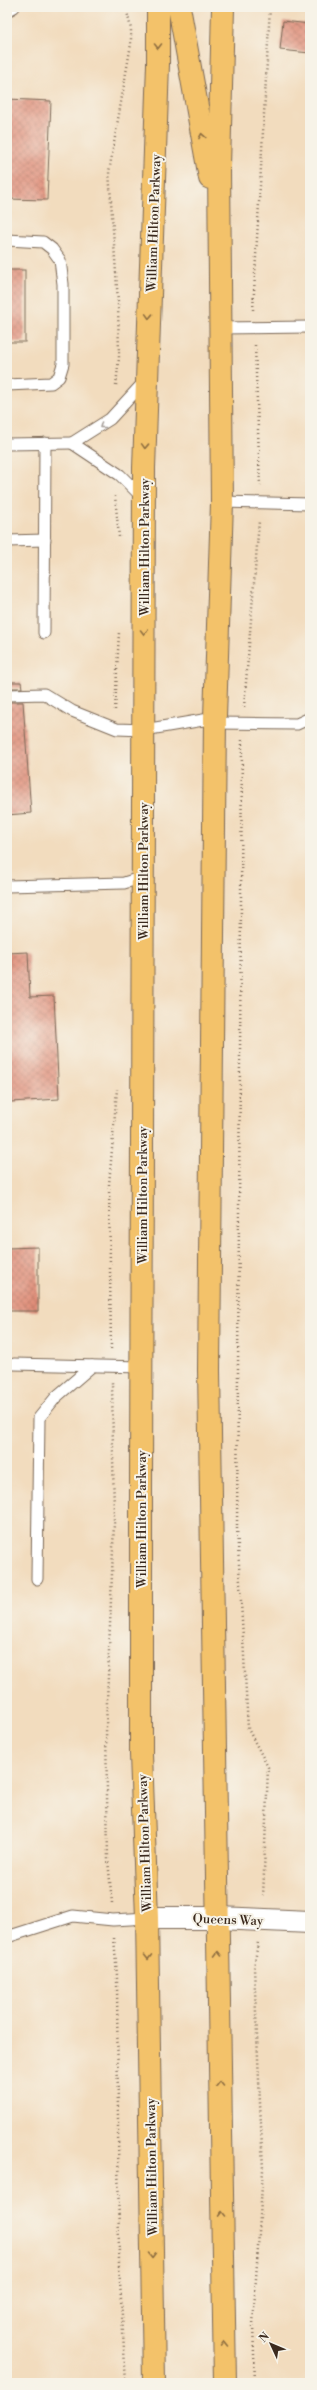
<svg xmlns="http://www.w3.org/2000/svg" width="317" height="2390" font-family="'Libre Bodoni',serif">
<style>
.building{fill:url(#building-cross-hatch)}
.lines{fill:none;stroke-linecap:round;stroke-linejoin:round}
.lane-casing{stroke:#7b6856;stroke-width:13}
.street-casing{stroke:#7b6856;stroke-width:24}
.highway-casing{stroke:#7b6856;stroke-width:24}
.path{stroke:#7b6856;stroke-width:2.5;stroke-dasharray:1 3;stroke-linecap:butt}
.lane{stroke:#fff;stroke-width:11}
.street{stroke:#fff;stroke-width:22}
.highway{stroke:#f3c26a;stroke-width:22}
.oneway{stroke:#8e6e40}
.oneway2{stroke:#a79f9a}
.labels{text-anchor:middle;stroke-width:4;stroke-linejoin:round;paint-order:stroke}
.street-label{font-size:13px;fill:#3b2a1e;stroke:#f7f3e8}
</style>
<defs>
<pattern id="building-cross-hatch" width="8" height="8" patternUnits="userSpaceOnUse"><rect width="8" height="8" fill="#e08e79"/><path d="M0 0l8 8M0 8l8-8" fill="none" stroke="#b77463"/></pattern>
</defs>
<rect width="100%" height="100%" fill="#f7f3e8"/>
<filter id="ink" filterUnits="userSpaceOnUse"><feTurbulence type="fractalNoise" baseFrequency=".025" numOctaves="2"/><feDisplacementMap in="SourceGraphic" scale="8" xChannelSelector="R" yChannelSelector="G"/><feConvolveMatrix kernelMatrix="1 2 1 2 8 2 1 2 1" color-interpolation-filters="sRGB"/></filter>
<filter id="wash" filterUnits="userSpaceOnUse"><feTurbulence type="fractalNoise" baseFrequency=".012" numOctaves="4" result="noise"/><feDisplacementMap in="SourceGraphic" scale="16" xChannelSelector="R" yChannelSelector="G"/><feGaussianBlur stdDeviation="0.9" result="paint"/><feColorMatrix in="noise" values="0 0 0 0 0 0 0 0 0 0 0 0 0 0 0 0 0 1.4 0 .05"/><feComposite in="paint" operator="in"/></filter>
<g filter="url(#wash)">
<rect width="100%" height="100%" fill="#f2dcbe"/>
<g id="blocks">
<g class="building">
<polygon points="283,21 310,24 310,53 280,50"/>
<polygon points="7,99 51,101 47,200 7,199"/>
<rect x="7" y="270" width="18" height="72"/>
<polygon points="7,682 21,682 22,688 7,688"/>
<polygon points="7,702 23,702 31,813 7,815"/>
<polygon points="28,952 30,997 54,996 59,1099 11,1102 11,1098 7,1098 7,953"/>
<polygon points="38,1247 38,1311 7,1311 7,1248"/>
</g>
</g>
</g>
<g filter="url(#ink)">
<use href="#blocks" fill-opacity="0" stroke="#7b6856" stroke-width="1"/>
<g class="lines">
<g class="lane-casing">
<g id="lane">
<polyline points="7,11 14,7"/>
<polyline points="7,240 43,242 52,249 60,260 63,284 63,364 59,377 51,383 7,385"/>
<polyline points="222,328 310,327"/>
<polyline points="7,444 72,443"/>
<polyline points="143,498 120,475 72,443 110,419 145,381"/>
<polyline points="222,502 310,504"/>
<polyline points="7,541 45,540"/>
<polyline points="44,633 45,443"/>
<polyline points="7,695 44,694 72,711 117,729 144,730 215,718"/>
<polyline points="215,723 297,724 310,718"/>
<polyline points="7,886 124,883 143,877"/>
<polyline points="14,1364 142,1367"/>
<polyline points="37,1579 39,1418 56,1397 92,1366"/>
<polyline points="7,1937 73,1916 113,1920 147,1918"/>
</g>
</g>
<g class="street-casing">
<polyline id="street" points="147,1918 218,1918 310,1922"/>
</g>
<g class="highway-casing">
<g id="highway">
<polyline points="179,7 210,178"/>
<polyline points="223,7 219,167 222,502 215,718 209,1370 225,2383"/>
<polyline points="154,2383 147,1918 141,1754 141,1479 144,468 158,64 158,7"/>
</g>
</g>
<g class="path">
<polyline points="253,310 270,7"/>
<polyline points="255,345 260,486"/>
<polyline points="116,385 119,358 118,302 109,172 131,44 131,29 126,7"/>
<polyline points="115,496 119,537"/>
<polyline points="244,707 259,521"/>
<polyline points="115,710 119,632"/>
<polyline points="242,740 237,1528 248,1729 268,1767 263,1898"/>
<polyline points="111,1349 109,1185 117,1089"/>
<polyline points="112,1903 108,1860 106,1727 114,1523 112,1382"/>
<polyline points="114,1938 117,1975 119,2265 126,2383"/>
<polyline points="255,2383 253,2325 263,2170 254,1968 258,1942"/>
</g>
<use href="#lane" class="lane"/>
<use href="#street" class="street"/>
<use href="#highway" class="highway"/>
</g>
<defs><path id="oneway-chevron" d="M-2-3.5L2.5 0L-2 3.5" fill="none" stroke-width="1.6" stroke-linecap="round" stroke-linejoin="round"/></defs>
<g class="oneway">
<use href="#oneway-chevron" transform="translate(158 46) rotate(90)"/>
<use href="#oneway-chevron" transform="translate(202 136) rotate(-100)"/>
<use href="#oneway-chevron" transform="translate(149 316) rotate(92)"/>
<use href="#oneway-chevron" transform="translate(145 446) rotate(92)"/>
<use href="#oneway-chevron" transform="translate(144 632) rotate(90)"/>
<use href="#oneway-chevron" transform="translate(218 1954) rotate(-91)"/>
<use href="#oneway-chevron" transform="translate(148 1957) rotate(89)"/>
<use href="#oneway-chevron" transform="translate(220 2084) rotate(-91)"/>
<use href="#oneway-chevron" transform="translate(222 2214) rotate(-91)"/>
<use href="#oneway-chevron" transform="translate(152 2255) rotate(89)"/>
<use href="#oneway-chevron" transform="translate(224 2344) rotate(-91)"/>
</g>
<use class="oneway2" href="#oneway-chevron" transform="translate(102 426) rotate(144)"/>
</g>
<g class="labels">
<g class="street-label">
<text transform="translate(153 223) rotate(-88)" y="5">William Hilton Parkway</text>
<text transform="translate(144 547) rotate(-90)" y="5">William Hilton Parkway</text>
<text transform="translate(143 871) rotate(-90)" y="5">William Hilton Parkway</text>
<text transform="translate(142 1195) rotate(-90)" y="5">William Hilton Parkway</text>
<text transform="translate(141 1519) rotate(-90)" y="5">William Hilton Parkway</text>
<text transform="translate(144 1843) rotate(-92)" y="5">William Hilton Parkway</text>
<text transform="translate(228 1919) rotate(2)" y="5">Queens Way</text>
<text transform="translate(151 2167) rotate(-91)" y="5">William Hilton Parkway</text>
</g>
</g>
<rect width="317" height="2390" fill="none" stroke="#f7f3e8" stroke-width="24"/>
<g transform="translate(271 2344) rotate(314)" stroke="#f7f3e8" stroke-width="3" paint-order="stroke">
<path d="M0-3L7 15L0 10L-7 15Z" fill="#3b2a1e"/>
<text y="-6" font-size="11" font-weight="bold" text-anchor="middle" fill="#3b2a1e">N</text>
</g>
</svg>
